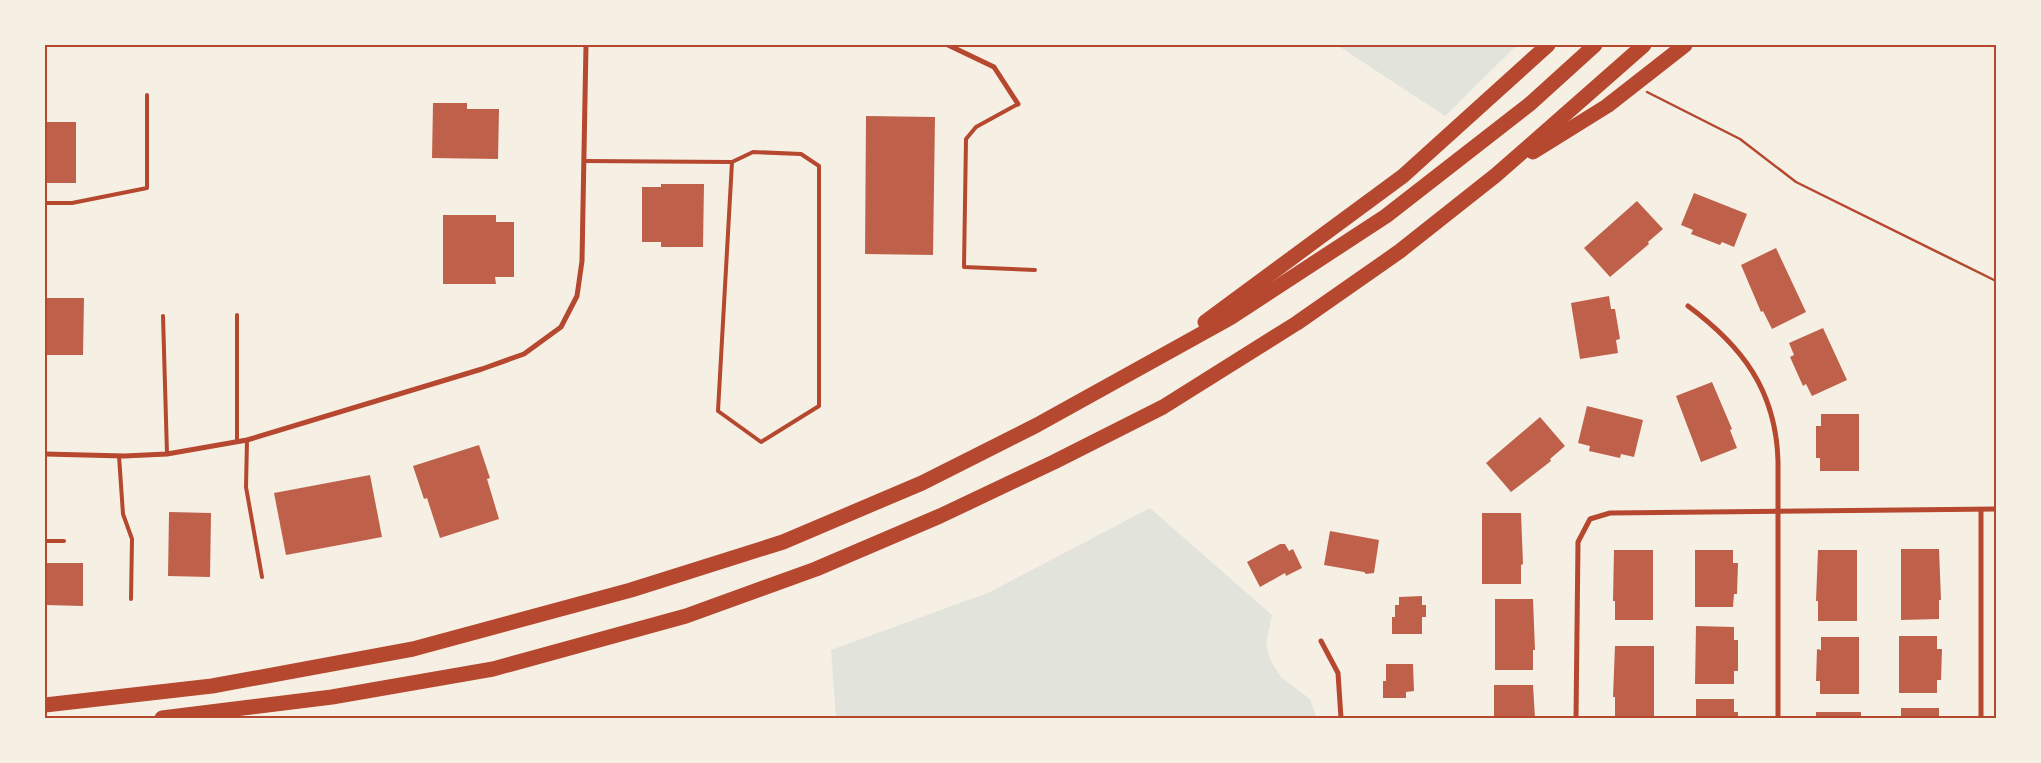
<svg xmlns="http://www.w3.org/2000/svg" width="2041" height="763" font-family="Karla,sans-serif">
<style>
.green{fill:#e2e4dc}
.building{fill:#bf614a}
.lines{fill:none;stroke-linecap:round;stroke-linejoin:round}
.path{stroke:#b5482f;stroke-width:2.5}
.service{stroke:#b5482f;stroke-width:4}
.minor{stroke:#b5482f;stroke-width:5}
.motorway{stroke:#b5482f;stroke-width:15}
.neatline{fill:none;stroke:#b5482f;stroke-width:2}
</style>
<rect width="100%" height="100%" fill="#f6efe4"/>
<g class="green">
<polygon points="1337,45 1517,45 1445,116"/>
<polygon points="1150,508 1272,615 1266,643 1270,660 1281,677 1310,699 1317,718 836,718 831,650 990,592"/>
</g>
<g class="building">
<polygon points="433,103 467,103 467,109 499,109 498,159 432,158"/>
<polygon points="866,116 935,117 933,255 865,254"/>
<rect x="45" y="122" width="31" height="61"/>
<polygon points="661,184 704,184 703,247 661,247 661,242 642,242 642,187 661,187"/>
<polygon points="1694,193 1747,214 1734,247 1722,242 1720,245 1691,234 1693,230 1681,225"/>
<polygon points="1637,201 1663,229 1648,242 1649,244 1610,277 1584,248"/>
<polygon points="443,215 496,215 496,222 514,222 514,277 495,277 496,284 443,284"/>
<polygon points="1776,248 1806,312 1772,329 1763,311 1761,312 1741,265"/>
<polygon points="1609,296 1611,309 1615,309 1620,339 1616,340 1618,353 1580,359 1571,303"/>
<polygon points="45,298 84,298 83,355 45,355"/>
<polygon points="1823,328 1847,380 1812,396 1806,384 1803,386 1790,357 1794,355 1789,343"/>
<polygon points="1712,382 1732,429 1730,430 1737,448 1701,462 1676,396"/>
<polygon points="1587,406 1643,420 1634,457 1621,454 1620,458 1589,451 1590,446 1578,443"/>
<polygon points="1821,414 1859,414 1859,471 1820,471 1820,458 1816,458 1816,426 1821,426"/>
<polygon points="1540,417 1565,446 1550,459 1551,461 1511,492 1486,463"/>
<polygon points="479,445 490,478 487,479 499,519 440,538 427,498 424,499 413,466"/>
<polygon points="370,475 382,537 286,555 274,493"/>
<polygon points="169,512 211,513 210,577 168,576"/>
<polygon points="1482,513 1521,513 1523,564 1521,565 1521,584 1482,584"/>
<polygon points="1330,531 1379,540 1374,573 1366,574 1364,572 1324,565"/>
<polygon points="1280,544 1285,544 1289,551 1293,549 1302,568 1286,576 1285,573 1260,587 1247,562"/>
<polygon points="1901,549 1939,549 1941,600 1939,600 1939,619 1901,620"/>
<polygon points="1614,550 1653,550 1653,620 1615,620 1615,601 1613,601"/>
<polygon points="1695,550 1733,550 1733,563 1738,563 1737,594 1734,594 1733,607 1695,607"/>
<polygon points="1818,550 1857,550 1857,621 1818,621 1818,601 1816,601"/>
<polygon points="45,563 83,563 83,606 45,605"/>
<polygon points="1422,596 1422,605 1426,605 1426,617 1422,617 1422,634 1392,634 1392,617 1395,617 1395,605 1399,605 1399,597"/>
<polygon points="1495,599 1533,599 1535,650 1533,650 1533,670 1495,670"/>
<polygon points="1696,626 1734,627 1734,640 1738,640 1738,671 1734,671 1734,684 1695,684"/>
<polygon points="1899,636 1937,636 1937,649 1942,649 1941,680 1937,680 1937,693 1899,693"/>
<polygon points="1821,637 1859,637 1859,694 1820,694 1820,681 1816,681 1817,649 1821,650"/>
<polygon points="1615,646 1654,646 1654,717 1615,717 1615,697 1613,697"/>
<polygon points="1386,664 1413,664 1414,691 1406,692 1406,698 1383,698 1383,681 1386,681"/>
<polygon points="1494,685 1533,685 1535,718 1494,718"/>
<polygon points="1696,699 1734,699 1734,712 1738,712 1738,718 1696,718"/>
<rect x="1901" y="708" width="38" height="10"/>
<rect x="1816" y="712" width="45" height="6"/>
</g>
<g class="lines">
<polyline class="path" points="1647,92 1740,139 1796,182 1996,281"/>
<g class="service">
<polyline points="1018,104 976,127 966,139 964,267 1035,270"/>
<polyline points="584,161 732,162 718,411 761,442 819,406 819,166 801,154 753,152 732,162"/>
<polyline points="45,203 72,203 147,188 147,95"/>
<polyline points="163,316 167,454"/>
<polyline points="247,440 246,487 262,577"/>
<polyline points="237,442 237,315"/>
<polyline points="119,456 123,514 132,539 131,599"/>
<polyline points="45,541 64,541"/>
</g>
<g class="minor">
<polyline points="948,45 994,67 1018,104"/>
<path d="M 1688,306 C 1742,346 1776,390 1778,461 L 1778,718"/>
<polyline points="45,454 124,456 167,454 247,440 482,369 524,354 561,327 577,296 582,261 586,45"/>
<polyline points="1981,510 1981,718"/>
<polyline points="1321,641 1338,673 1341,718"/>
<polyline points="1576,718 1578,542 1590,519 1610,513 1996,509"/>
</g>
<g class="motorway">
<polyline points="1533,152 1607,106 1685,45"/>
<polyline points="1205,322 1403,176 1548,45"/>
<polyline points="45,705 212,686 413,649 631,590 783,542 922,483 1037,425 1230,318 1386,216 1531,103 1595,45"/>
<polyline points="162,718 332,697 493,669 686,616 816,569 940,516 1054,462 1163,407 1297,323 1400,251 1496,175 1644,45"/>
</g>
</g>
<rect width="2041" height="763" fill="none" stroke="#f6efe4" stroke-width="92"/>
<rect x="46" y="46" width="1949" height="671" class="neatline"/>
</svg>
